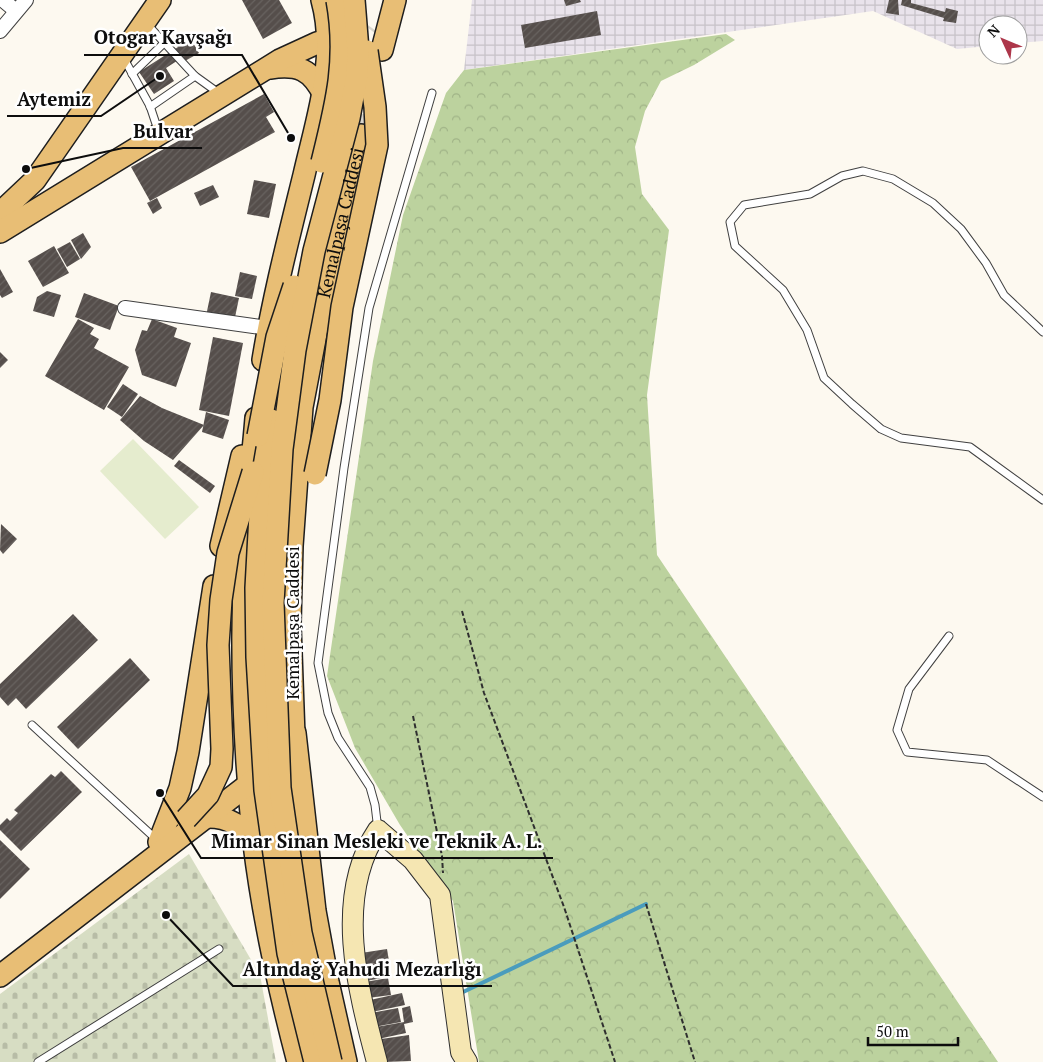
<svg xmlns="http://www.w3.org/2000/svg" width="1043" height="1062" font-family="'PT Serif',serif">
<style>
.industrial{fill:url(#industrial-grid)}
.forest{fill:url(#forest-crowns)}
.cemetery{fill:url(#cemetery-stones)}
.pitch{fill:#e5ecce}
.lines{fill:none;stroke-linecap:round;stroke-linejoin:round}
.stream{stroke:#4a9cbd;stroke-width:4}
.building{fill:url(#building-hatch)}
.primary-tunnel{stroke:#d9d6ce;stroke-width:21;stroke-dasharray:21 11;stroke-linecap:butt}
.lane-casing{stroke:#404040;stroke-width:9}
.street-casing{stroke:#404040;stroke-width:16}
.secondary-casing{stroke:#2f2f2f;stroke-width:22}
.primary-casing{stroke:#1e1e1e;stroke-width:24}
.path{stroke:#2f2f2f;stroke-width:2;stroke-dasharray:5 2.5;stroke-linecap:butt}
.lane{stroke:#fff;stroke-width:7}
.street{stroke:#fff;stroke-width:14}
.secondary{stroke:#f5e6b2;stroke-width:20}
.primary{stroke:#e8be75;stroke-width:21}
.primary-bridge-casing{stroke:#1e1e1e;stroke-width:24;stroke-linecap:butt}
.primary-bridge{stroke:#e8be75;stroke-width:21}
.labels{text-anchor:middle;stroke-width:5;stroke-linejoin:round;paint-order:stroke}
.street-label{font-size:18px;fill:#0d0d0d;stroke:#fff}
.leader{fill:none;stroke:#0d0d0d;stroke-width:2}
.callout-dot{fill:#0d0d0d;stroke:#fff;stroke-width:2}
.callout-label{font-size:19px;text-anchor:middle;font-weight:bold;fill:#0d0d0d;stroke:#fff;stroke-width:5;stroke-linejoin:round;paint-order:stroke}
</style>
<defs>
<pattern id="industrial-grid" width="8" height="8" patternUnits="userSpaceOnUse" patternTransform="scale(1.25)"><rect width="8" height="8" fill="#e9e3eb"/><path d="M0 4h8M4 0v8" fill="none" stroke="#c7c2c8"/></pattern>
<pattern id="forest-crowns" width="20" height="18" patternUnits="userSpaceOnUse" patternTransform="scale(1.25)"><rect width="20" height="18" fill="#bcd29e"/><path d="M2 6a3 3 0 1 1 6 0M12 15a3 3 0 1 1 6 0" fill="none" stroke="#a0b387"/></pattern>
<pattern id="cemetery-stones" width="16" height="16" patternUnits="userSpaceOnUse" patternTransform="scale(1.25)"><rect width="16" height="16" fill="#d7ddc3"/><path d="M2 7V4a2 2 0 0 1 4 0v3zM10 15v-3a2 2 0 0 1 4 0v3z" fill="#b7bca6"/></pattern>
<pattern id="building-hatch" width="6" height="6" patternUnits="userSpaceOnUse" patternTransform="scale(1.25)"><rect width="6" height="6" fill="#554e4b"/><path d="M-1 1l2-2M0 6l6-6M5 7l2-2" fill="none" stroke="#686360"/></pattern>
</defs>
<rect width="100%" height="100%" fill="#fdf9f0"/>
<polygon class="industrial" points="472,0 1043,0 1043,41 1018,43 1018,25 988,25 988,46 957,49 873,11 464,70"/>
<polygon class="forest" points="726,34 735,40 694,65 661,81 645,111 635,147 642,194 669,230 647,395 657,555 998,1062 479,1062 453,901 400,825 355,748 327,676 373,361 403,215 446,93 464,70"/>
<polygon class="cemetery" points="189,854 260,975 276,1062 0,1062 0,994"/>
<polygon class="pitch" points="133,439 199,507 165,539 100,471"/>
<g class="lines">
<polyline class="stream" points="459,994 646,904"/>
</g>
<g class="building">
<polygon points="242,0 279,0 292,23 263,39"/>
<polygon points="564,0 580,0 581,2 566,6"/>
<polygon points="889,0 898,0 899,15 886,13"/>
<polygon points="902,0 911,0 911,3 945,12 946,8 958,11 956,23 943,21 944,18 901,5"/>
<polygon points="597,11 601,35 525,48 521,25"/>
<polygon points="188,34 199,53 185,61 183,57 166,68 174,81 154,94 139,72 178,47 174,42"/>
<polygon points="264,94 274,112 266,117 275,132 150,201 131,167"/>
<polygon points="254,180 276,184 269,218 247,214"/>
<polygon points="213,185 219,197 200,206 194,193"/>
<polygon points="157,198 162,208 153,214 147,203"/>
<polygon points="83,233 91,247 81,259 71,240"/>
<polygon points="70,242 80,259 67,267 57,249"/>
<polygon points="54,246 69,273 43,287 28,261"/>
<polygon points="0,269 13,292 2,298 0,295"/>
<polygon points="240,272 257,276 252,299 235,296"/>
<polygon points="47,291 61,295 54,317 33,311 37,297"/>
<polygon points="211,292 239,298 234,322 206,316"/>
<polygon points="84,293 119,306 110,330 75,317"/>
<polygon points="78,319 94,328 90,334 99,339 94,348 129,367 104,410 45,376"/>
<polygon points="152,319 177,328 174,337 191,343 176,387 142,375 135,350 142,330 147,331"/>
<polygon points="213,337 243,343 229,416 199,410"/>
<polygon points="0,352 8,360 0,368"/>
<polygon points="123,384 138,394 122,417 107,407"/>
<polygon points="140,396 162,408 204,425 173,460 144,441 120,420"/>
<polygon points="206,412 229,420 223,439 202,432"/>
<polygon points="179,460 215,486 210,493 174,466"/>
<polygon points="1,524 17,539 3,554 0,550"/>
<polygon points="73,614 98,640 26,709 16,698 8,706 0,697 0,684"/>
<polygon points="130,658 150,680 78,749 57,727"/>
<polygon points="61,771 82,792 21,851 0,830 0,825 7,818 10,821 18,813 14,810 51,774 55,777"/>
<polygon points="0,840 30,869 0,899"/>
<polygon points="387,949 389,961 385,962 387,977 366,981 364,966 376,963 363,965 361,953"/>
<polygon points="388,978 391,995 368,998 365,982"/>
<polygon points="402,993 405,1005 372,1012 370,1000"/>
<polygon points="410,1006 413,1022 404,1024 406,1033 378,1039 376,1027 404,1022 402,1008"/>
<polygon points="398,1008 401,1022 374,1027 371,1013"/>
<polygon points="409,1035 411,1061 384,1062 381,1039"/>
</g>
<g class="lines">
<g class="primary-tunnel">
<path d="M 343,41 C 355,45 365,38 372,28"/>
<polyline points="361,135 372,89"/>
</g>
<g class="lane-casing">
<g id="lane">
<polyline points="147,24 195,76 220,94"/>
<polyline points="123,57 150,106 159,133"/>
<polyline points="132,74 164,43"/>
<polyline points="150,107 195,76"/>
<polyline points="1043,332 1004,295 986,263 961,229 933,203 893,179 863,171 842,176 810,194 744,205 730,222 735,246 783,290 807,330 824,378 852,404 881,429 901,438 970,447 1043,500"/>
<polyline points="949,636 909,689 897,730 907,752 987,760 1043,797"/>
<polyline points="32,725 157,840"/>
<polyline points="378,830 375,805 370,787 338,738 328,713 318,663 344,468 369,308 432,93"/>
<polyline points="38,1062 219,949"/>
</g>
</g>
<g class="street-casing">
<g id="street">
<polyline points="3,0 16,11"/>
<polyline points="0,31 26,0"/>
<polyline points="125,308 268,328"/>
</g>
</g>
<g class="secondary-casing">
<path id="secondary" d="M 377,1062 C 358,990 333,897 378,830 L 413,860 L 440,895 L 461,1052 L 467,1062"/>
</g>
<g class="primary-casing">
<g id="primary">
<polyline points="382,50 395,0"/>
<path d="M 270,68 C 298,64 311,69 324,95"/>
<polyline points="0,213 35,180 160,0"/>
<polyline points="0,232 280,60 317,43 336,37"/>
<path d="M 263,360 C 273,298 289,236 304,175 C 317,118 338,58 322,0"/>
<path d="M 256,418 C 253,455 248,493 246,531 C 240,634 243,741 254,844 C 263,918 279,990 298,1062"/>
<polyline points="221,546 242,456"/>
<polyline points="295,733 315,911 328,982 346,1062"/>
<path d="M 208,817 C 231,817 242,826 254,845"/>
<polyline points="159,842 180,788 188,752 214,586"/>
<path id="s1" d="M 0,976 L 249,784 L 281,758 L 294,736 L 290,624 L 292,546 L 302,407 L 319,318 L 361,135"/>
</g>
</g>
<g class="path">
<polyline points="462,611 484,693 564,907 615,1062"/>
<polyline points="413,716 442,856 443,873"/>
<polyline points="646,904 695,1062"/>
</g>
<use href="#lane" class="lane"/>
<use href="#street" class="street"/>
<use href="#secondary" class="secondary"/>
<use href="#primary" class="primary"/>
<g class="primary-bridge-casing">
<g id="primary-bridge">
<path d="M 322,162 C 336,105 348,60 337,0"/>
<polyline points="272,420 262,478 256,588 257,657 265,790 288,953 315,1062"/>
<polyline points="258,436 277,337 294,286"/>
<polyline points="315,474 330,400 342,307 377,145 375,107 367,51"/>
<polyline points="186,819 208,795 221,767 222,749 218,645 221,600 228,553 253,472"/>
<polyline points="331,1062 301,933 280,788 273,603 282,449 295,350 314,251 349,118 357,75 358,50 354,0"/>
</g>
</g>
<use href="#primary-bridge" class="primary-bridge"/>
</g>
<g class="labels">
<g class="street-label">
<text dy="6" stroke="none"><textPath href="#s1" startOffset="899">Kemalpaşa Caddesi</textPath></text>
<text transform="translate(293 623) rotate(-90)" y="6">Kemalpaşa Caddesi</text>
</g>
</g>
<path class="leader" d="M291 138L242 55H84M160 76L101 116H7M26 169L123 148H202M160 793L201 858H553M166 915L233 986H492"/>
<g class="callout-dot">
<circle cx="291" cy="138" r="5"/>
<circle cx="160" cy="76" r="5"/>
<circle cx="26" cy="169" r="5"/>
<circle cx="160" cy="793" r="5"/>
<circle cx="166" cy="915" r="5"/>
</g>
<g class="callout-label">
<text x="163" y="44">Otogar Kavşağı</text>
<text x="54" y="106">Aytemiz</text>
<text x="163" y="138">Bulvar</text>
<text x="377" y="848">Mimar Sinan Mesleki ve Teknik A. L.</text>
<text x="362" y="976">Altındağ Yahudi Mezarlığı</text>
</g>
<g transform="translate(1003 40) rotate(314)"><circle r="24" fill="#ffffff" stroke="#9e9e9e"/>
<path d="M0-4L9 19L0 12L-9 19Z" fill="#ad364a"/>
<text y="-8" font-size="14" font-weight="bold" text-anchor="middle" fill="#0d0d0d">N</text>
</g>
<path d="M868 1037v8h90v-8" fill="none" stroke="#0d0d0d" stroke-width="2.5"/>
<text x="876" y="1037" font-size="15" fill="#0d0d0d" stroke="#ffffff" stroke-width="4" paint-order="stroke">50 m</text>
</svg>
